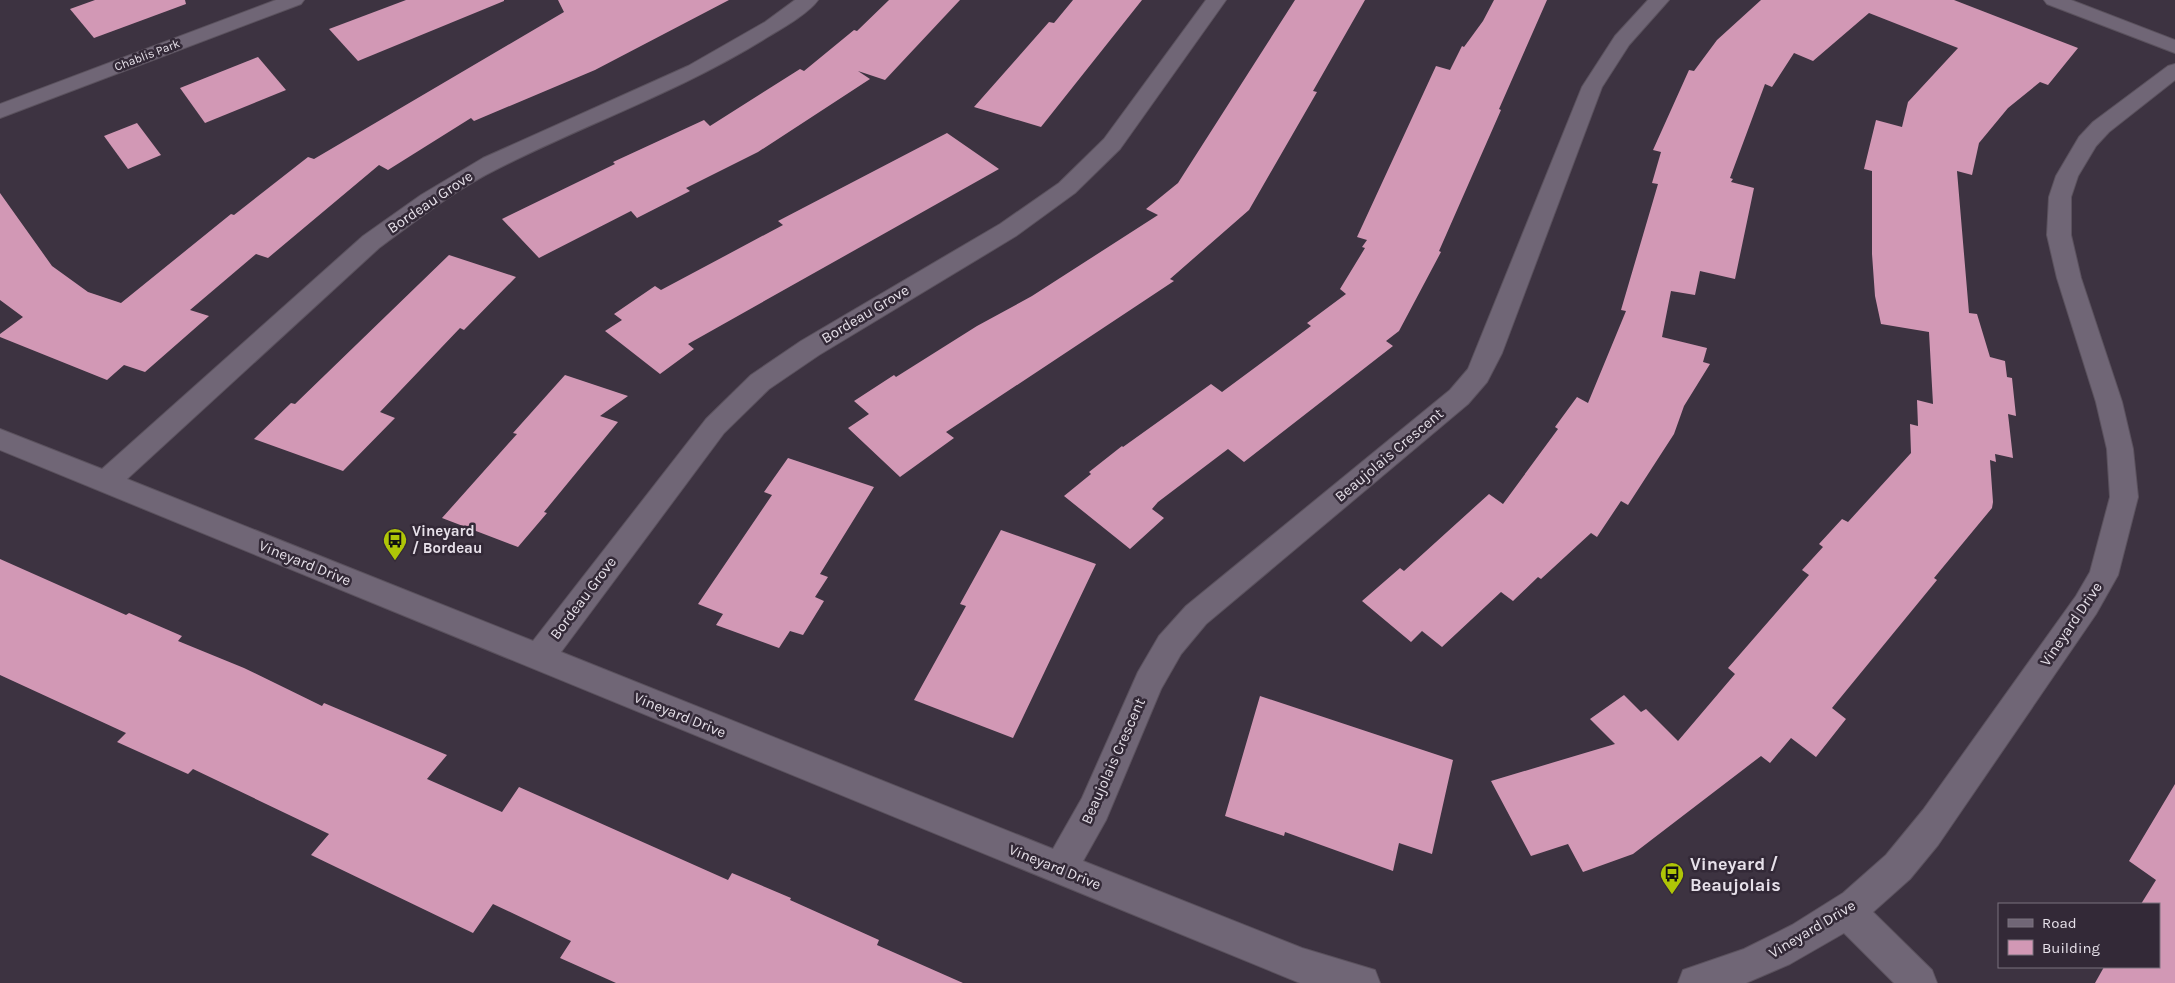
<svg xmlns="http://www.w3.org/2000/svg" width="2175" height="983" font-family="Karla,sans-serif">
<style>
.building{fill:#d298b5}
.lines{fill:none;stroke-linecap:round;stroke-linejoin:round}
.street-casing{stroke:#5b525e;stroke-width:2}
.street{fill:#706676;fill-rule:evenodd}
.labels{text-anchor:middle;stroke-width:5;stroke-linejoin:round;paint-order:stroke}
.far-street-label{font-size:12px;fill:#e7e1ea;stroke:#332937}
.street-label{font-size:15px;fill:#e7e1ea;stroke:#332937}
.poi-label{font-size:15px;font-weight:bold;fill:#e7e1ea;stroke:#332937;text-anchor:start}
.near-poi-label{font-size:18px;font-weight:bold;fill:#e7e1ea;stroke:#332937;text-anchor:start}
</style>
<rect width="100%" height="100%" fill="#3d3341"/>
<g class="building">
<polygon points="95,0 185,0 186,4 94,38 70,9"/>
<polygon points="406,0 504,0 504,1 358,61 329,29"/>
<polygon points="558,0 729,0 595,70 474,121 471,118 388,170 379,165 268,258 256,254 190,310 209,316 145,372 124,365 107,380 0,337 0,334 23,317 0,300 0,193 52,266 88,292 121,303 231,214 234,215 308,157 314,159 564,12"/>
<polygon points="889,0 960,0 885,80 858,71 870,79 758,152 686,188 690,191 637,218 631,211 539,258 502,219 615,164 613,162 704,120 710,126 800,69 804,71 854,30 857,31"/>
<polygon points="1073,0 1142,0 1041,127 974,107 1049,22 1054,23"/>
<polygon points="1295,0 1365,0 1313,91 1317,92 1249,210 1170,279 1174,281 946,432 954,438 900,477 848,428 869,414 854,401 894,375 896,377 977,326 1032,296 1158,215 1146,209 1178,183"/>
<polygon points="1494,0 1547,0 1499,109 1501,110 1439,251 1441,252 1399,331 1386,341 1393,346 1244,462 1228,449 1158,502 1152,509 1164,518 1130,549 1064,496 1091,474 1089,472 1122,446 1123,447 1211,384 1222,392 1311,326 1307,323 1346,294 1340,289 1365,248 1362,247 1367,240 1357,237 1436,66 1450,70 1462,46 1464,47 1483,21"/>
<polygon points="1761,0 1954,0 2078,48 2048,85 2040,82 2008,108 1979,143 1972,175 1957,171 1969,313 1977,314 1990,357 2005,361 2007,377 2012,378 2016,416 2008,414 2013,458 1995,454 1996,462 1990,460 1993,502 1992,508 1934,578 1937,580 1832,708 1846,719 1816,757 1791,738 1770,763 1761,756 1633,854 1583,872 1568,844 1531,856 1491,781 1615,744 1590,719 1624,695 1641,712 1646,709 1678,741 1735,674 1728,668 1809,575 1802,570 1823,547 1819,544 1842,519 1848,522 1911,453 1910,424 1918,426 1917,400 1933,404 1929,332 1881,324 1875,296 1872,254 1872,171 1864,169 1876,120 1902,127 1908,102 1958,48 1869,13 1813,61 1794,53 1772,87 1765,84 1730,178 1733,179 1731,182 1754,188 1735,279 1700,271 1695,295 1671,291 1662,337 1707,348 1703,362 1710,364 1684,406 1674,434 1628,505 1621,501 1597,537 1591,533 1541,579 1538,577 1513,601 1501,592 1442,647 1422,631 1411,642 1362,601 1400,568 1404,571 1489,494 1503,504 1558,429 1555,427 1577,397 1588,403 1626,311 1621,310 1658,184 1652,183 1661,152 1653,150 1689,70 1694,71 1717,40"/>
<polygon points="258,57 286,90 205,123 180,88"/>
<polygon points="137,123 161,155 128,169 104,136"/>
<polygon points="947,133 999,169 688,344 694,349 660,374 605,331 622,320 614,314 655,286 661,290 783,225 778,221"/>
<polygon points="449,255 516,277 464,330 460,328 380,412 395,418 343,471 254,439 291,403 295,404"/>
<polygon points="565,375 628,396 600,416 618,422 544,512 547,513 518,547 442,518 517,434 513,433"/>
<polygon points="788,458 874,487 820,574 828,577 815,597 824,601 803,635 790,631 779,648 716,625 723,614 698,604 772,495 764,492"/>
<polygon points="1001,530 1096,564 1013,738 914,700 966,606 960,604"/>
<polygon points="0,559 126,615 129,613 182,636 178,641 244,668 322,706 324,703 447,755 427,779 502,812 519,787 728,880 732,873 791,898 790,900 879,940 877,945 963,983 616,983 560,958 571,941 493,904 473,933 311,855 329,834 193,769 188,774 117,742 126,733 0,675"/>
<polygon points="1260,696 1453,760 1432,854 1399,843 1393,871 1285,832 1284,836 1225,816"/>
<polygon points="2175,784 2175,983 2095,983 2104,967 2159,967 2159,904 2141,904 2156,880 2129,861"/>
</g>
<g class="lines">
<g class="street-casing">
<g id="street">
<polygon points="276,0 304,0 301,4 0,118 0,104"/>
<path d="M 795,0 L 818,0 C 808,14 781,29 766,38 C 681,91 588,123 499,168 C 456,189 418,219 379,248 L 127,479 L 533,641 L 706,419 L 751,375 L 801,341 L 1000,224 L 1059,183 L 1104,139 L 1206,0 L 1226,0 L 1120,149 L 1075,193 L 1016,236 L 819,355 L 769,389 L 724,433 L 561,652 L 1053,849 L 1082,798 L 1138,672 L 1159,636 L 1186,606 L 1450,390 L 1468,369 L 1582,87 L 1615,36 L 1648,0 L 1669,0 L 1629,45 L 1602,87 L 1502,353 L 1487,382 L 1468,404 L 1206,624 L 1181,654 L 1161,689 L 1106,820 L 1083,861 L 1302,948 L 1375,970 L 1380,983 L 1300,983 L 0,450 L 0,429 L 102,469 L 363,236 L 421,195 L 483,158 L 688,66 L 765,22 Z"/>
<polygon points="2044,0 2071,0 2175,40 2175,53 2047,4"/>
<polygon points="2175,64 2175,80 2109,132 2096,146 2078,176 2071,197 2071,235 2081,278 2122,402 2133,449 2138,497 2118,575 2096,614 1938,845 1910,879 1873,912 1932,970 1937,983 1894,983 1844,933 1790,964 1746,983 1678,983 1683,970 1744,949 1792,925 1843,893 1886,855 1923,810 2076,596 2090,572 2110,497 2107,449 2096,402 2057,278 2047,235 2049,197 2056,176 2079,137 2093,122 2168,66"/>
</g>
</g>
<use href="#street" class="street"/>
</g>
<defs>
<g id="bus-pin" transform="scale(1.25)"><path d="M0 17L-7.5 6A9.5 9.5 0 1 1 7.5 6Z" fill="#afc507" stroke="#332937"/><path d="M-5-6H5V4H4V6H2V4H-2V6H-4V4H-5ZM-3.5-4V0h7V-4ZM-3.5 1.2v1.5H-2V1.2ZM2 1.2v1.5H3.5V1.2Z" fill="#111"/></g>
</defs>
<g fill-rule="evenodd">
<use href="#bus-pin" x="395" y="540"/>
<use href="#bus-pin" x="1672" y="874"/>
</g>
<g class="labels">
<g class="far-street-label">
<text transform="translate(147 55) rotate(-21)" y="4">Chablis Park</text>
</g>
<g class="street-label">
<text transform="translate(430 202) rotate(-34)" y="5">Bordeau Grove</text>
<text transform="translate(865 314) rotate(-31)" y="5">Bordeau Grove</text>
<text transform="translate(1389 455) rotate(-40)" y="5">Beaujolais Crescent</text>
<text transform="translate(305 563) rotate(22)" y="5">Vineyard Drive</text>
<text transform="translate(583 598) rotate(-53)" y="5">Bordeau Grove</text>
<text transform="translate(2071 624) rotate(-56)" y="5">Vineyard Drive</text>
<text transform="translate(680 715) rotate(22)" y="5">Vineyard Drive</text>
<text transform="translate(1113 761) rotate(-66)" y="5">Beaujolais Crescent</text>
<text transform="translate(1055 867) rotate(22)" y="5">Vineyard Drive</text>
<text transform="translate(1812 929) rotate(-31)" y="5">Vineyard Drive</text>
</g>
<g class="poi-label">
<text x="412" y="536">Vineyard<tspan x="412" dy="17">/ Bordeau</tspan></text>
</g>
<g class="near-poi-label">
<text x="1690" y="870">Vineyard /<tspan x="1690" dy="21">Beaujolais</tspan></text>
</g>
</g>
<rect x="1998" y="903" width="162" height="65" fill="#332937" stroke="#7b737f"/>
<rect x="2008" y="919" width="25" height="8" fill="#706676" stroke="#7b737f"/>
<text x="2042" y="928" font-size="15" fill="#e7e1ea">Road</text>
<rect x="2008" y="940" width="25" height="15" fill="#d298b5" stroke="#7b737f"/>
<text x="2042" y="953" font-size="15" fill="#e7e1ea">Building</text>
</svg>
